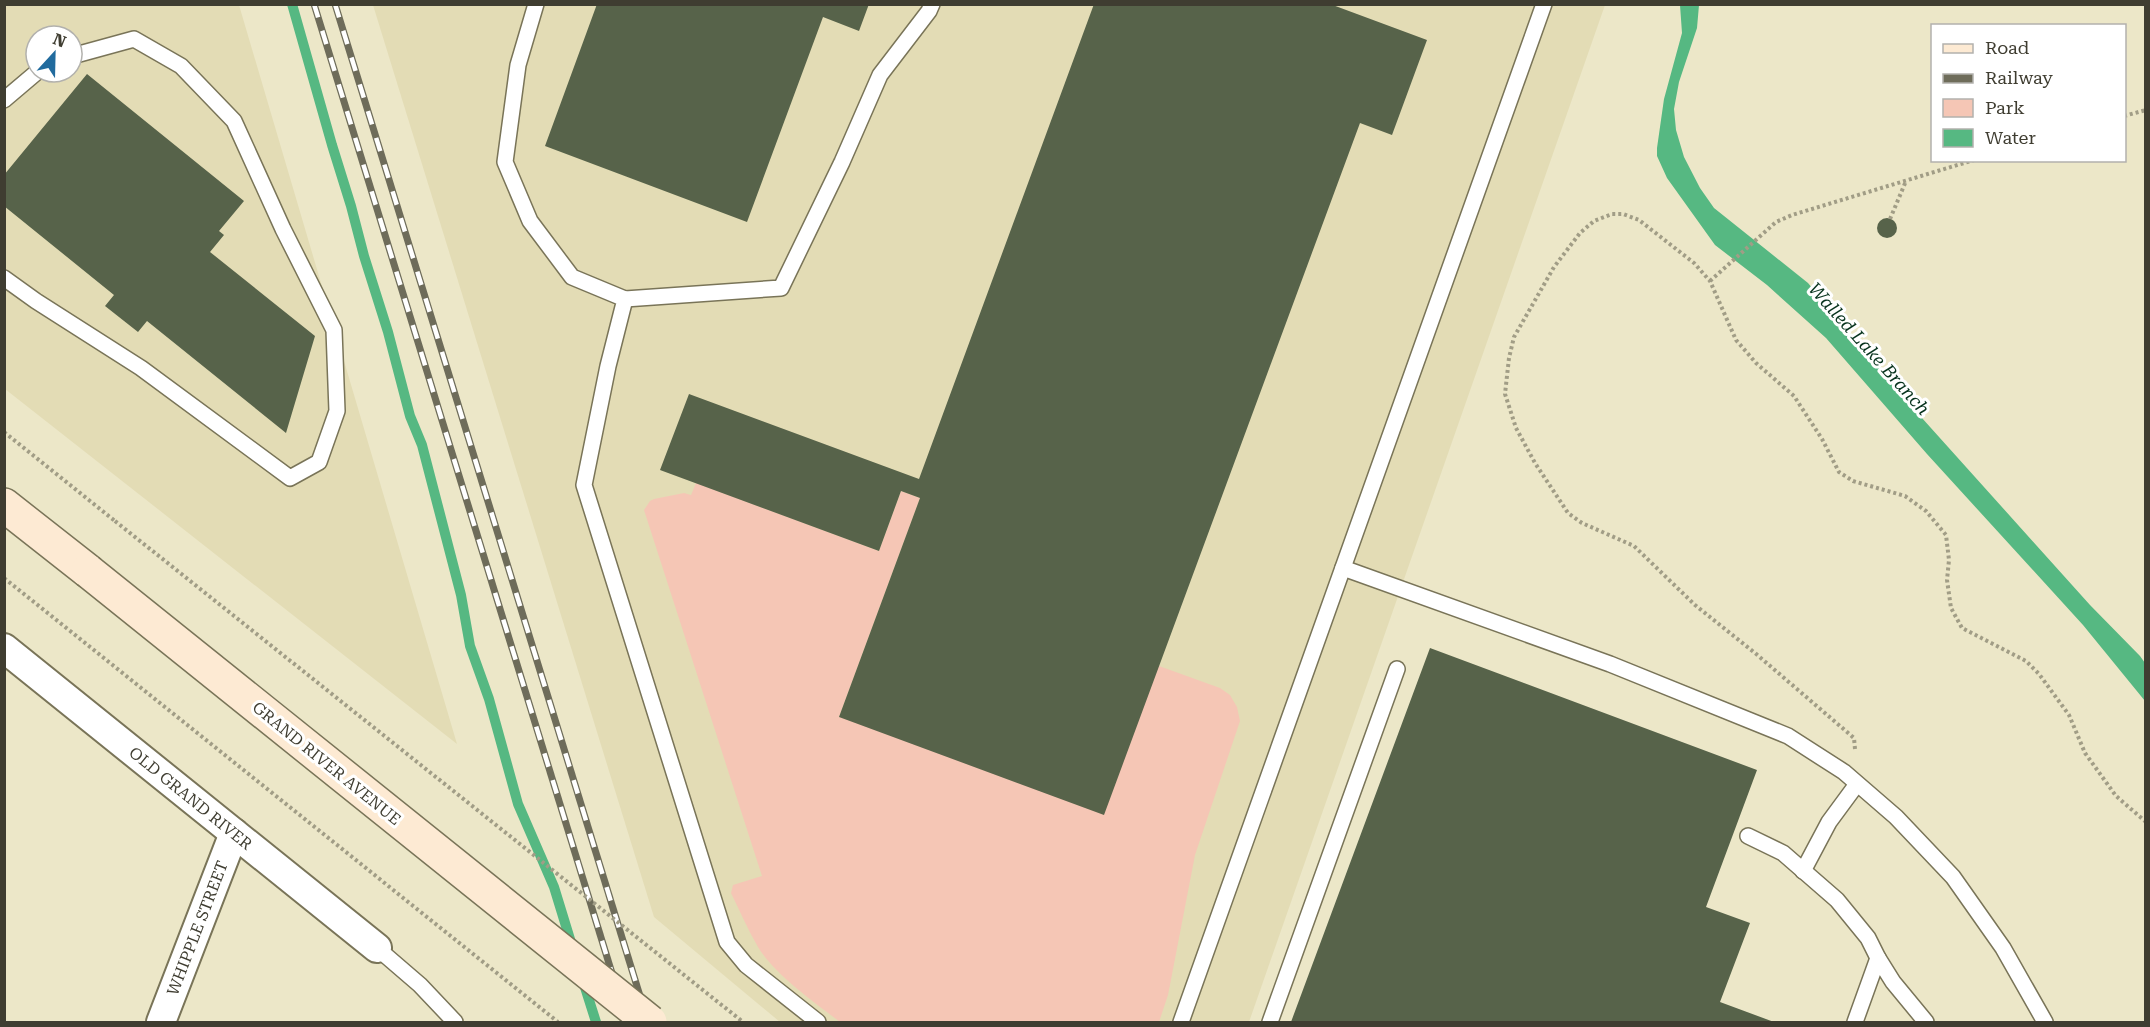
<svg xmlns="http://www.w3.org/2000/svg" width="2150" height="1027" font-family="'Roboto Serif',serif">
<style>
.built{fill:#e3dcb5;fill-rule:evenodd}
.green{fill:#f5c6b5}
.water{fill:#56b882}
.lines{fill:none;stroke-linecap:round;stroke-linejoin:round}
.stream{stroke:#56b882;stroke-width:10}
.building{fill:#57634a}
.lane-casing{stroke:#797458;stroke-width:18}
.street-casing{stroke:#797458;stroke-width:32}
.secondary-casing{stroke:#797458;stroke-width:36}
.path{stroke:#a19d86;stroke-width:4;stroke-dasharray:3 3;stroke-linecap:butt}
.lane{stroke:#fff;stroke-width:15}
.street{stroke:#fff;stroke-width:28}
.secondary{stroke:#fdead3;stroke-width:33}
.rail-casing{stroke:#6e6c5a;stroke-width:7}
.rail{stroke:#fff;stroke-width:4.5;stroke-dasharray:14;stroke-linecap:butt}
.secondary-bridge-casing{stroke:#797458;stroke-width:36;stroke-linecap:butt}
.path-bridge{stroke:#a19d86;stroke-width:4;stroke-dasharray:3 3;stroke-linecap:butt}
.secondary-bridge{stroke:#fdead3;stroke-width:33}
.labels{text-anchor:middle;stroke-width:6;stroke-linejoin:round;paint-order:stroke}
.street-label{font-size:16px;fill:#3f3d31;stroke:#fff}
.water-label{font-size:18px;font-style:italic;fill:#07331d;stroke:#fff}
</style>
<rect width="100%" height="100%" fill="#ece7c8"/>
<g class="built">
<path d="M 4,5 L 239,5 L 457,744 L 5,389 ZM 36,36 L 72,36 L 72,72 L 36,72 Z"/>
<polygon points="373,5 1605,5 1249,1022 780,1022 654,917"/>
</g>
<path class="green" d="M 696,483 L 879,551 L 901,491 L 920,498 L 839,717 L 1159,666 L 1220,688 L 1230,695 L 1237,707 L 1240,721 L 1195,855 L 1168,995 L 1159,1022 L 840,1022 C 815,1003 774,974 758,947 C 748,930 740,911 731,893 L 733,885 L 762,876 L 644,510 L 650,501 L 654,499 L 684,493 L 691,495 Z"/>
<polygon class="water" points="1680,5 1699,5 1697,28 1679,82 1674,109 1676,130 1684,157 1700,188 1714,208 1808,283 1904,398 2090,605 2140,656 2145,663 2145,701 2083,625 1927,454 1826,338 1767,285 1715,245 1667,178 1657,156 1657,148 1664,99 1682,33"/>
<g class="lines">
<g class="stream">
<polyline points="292,4 332,145 351,206 364,256 388,332 410,416 422,445 461,595 470,646 489,699 518,804 554,887 573,949"/>
<polyline points="583,981 596,1022"/>
</g>
</g>
<g class="building">
<polygon points="597,4 869,4 859,31 823,17 747,222 545,146"/>
<polygon points="1094,4 1330,4 1427,40 1392,135 1360,123 1104,815 839,717 920,498 901,491 879,551 660,470 689,394 919,479"/>
<polygon points="87,74 244,201 219,231 224,235 210,252 315,336 286,433 147,321 138,332 105,306 114,295 4,206 4,175"/>
<circle cx="1887" cy="228" r="10"/>
<polygon points="1430,648 1757,770 1706,907 1750,923 1720,1002 1774,1022 1291,1022"/>
</g>
<g class="lines">
<g class="lane-casing">
<g id="lane">
<polyline points="536,4 518,65 505,162 530,221 572,277 625,299 608,366 584,485 727,942 746,965 818,1022"/>
<polyline points="4,100 37,72"/>
<polyline points="4,278 36,301 141,368 290,478 319,462 337,411 334,330 283,229 234,121 181,66 134,39 72,56"/>
<polyline points="625,299 781,288 842,162 880,75 929,11 932,4"/>
<polyline points="1343,568 1610,664 1788,736 1844,772 1896,817 1953,877 2003,948 2045,1022"/>
<polyline points="1748,836 1783,853 1837,900 1868,938 1878,958"/>
<polyline points="1803,871 1829,822 1857,784"/>
<polyline points="377,948 420,985 455,1022"/>
<polyline points="1181,1022 1544,4"/>
<polyline points="1270,1022 1397,669"/>
<polyline points="1855,1022 1878,958 1893,982 1926,1022"/>
</g>
</g>
<g class="street-casing">
<g id="street">
<polyline points="4,648 377,948"/>
<polyline points="161,1022 234,833"/>
</g>
</g>
<g class="secondary-casing">
<polyline id="secondary" points="4,505 88,571"/>
</g>
<g class="path">
<polyline points="2124,116 2146,110"/>
<polyline points="1890,219 1906,181"/>
<polyline points="1710,281 1776,222 1792,215 1974,160"/>
<polyline points="4,432 115,521"/>
<polyline points="4,578 558,1022"/>
<polyline points="1855,749 1854,738 1755,653 1695,605 1634,546 1582,523 1568,513 1535,463 1516,428 1505,394 1509,358 1514,337 1554,267 1580,233 1594,221 1612,214 1623,214 1639,220 1694,263 1710,281 1736,340 1756,363 1794,396 1822,439 1839,472 1853,481 1905,496 1926,511 1946,535 1949,560 1947,580 1951,608 1962,628 2026,661 2039,674 2069,715 2085,753 2116,796 2146,822"/>
</g>
<use href="#lane" class="lane"/>
<use href="#street" class="street"/>
<use href="#secondary" class="secondary"/>
<g class="rail-casing">
<g id="rail">
<polyline points="314,4 627,1022"/>
<polyline points="335,4 648,1022"/>
</g>
</g>
<use href="#rail" class="rail"/>
<g class="secondary-bridge-casing">
<polyline id="secondary-bridge" points="88,571 650,1022"/>
</g>
<polyline class="path-bridge" points="115,521 743,1022"/>
<use href="#secondary-bridge" class="secondary-bridge"/>
</g>
<g class="labels">
<g class="street-label">
<text transform="translate(327 763) rotate(39)" y="6">GRAND RIVER AVENUE</text>
<text transform="translate(191 798) rotate(39)" y="6">OLD GRAND RIVER</text>
<text transform="translate(197 928) rotate(-69)" y="6">WHIPPLE STREET</text>
</g>
<g class="water-label">
<text transform="translate(1869 349) rotate(48)" y="6">Walled Lake Branch</text>
</g>
</g>
<rect width="2150" height="1027" fill="none" stroke="#3f3d31" stroke-width="12"/>
<rect x="1931" y="24" width="195" height="138" fill="#ffffff" stroke="#b2b1ad" stroke-width="1.5"/>
<rect x="1943" y="44" width="30" height="9" fill="#fdead3" stroke="#b2b1ad" stroke-width="1.5"/>
<text x="1985" y="54" font-size="18" fill="#3f3d31">Road</text>
<rect x="1943" y="74" width="30" height="9" fill="#6e6c5a" stroke="#b2b1ad" stroke-width="1.5"/>
<text x="1985" y="84" font-size="18" fill="#3f3d31">Railway</text>
<rect x="1943" y="99" width="30" height="18" fill="#f5c6b5" stroke="#b2b1ad" stroke-width="1.5"/>
<text x="1985" y="114" font-size="18" fill="#3f3d31">Park</text>
<rect x="1943" y="129" width="30" height="18" fill="#56b882" stroke="#b2b1ad" stroke-width="1.5"/>
<text x="1985" y="144" font-size="18" fill="#3f3d31">Water</text>
<g transform="translate(54 54) rotate(22)"><circle r="28" fill="#ffffff" stroke="#b2b1ad" stroke-width="1.5"/>
<path d="M0-4.5L10 22L0 15L-10 22Z" fill="#216b9e"/>
<text y="-9" font-size="16" font-weight="bold" text-anchor="middle" fill="#3f3d31">N</text>
</g>
</svg>
